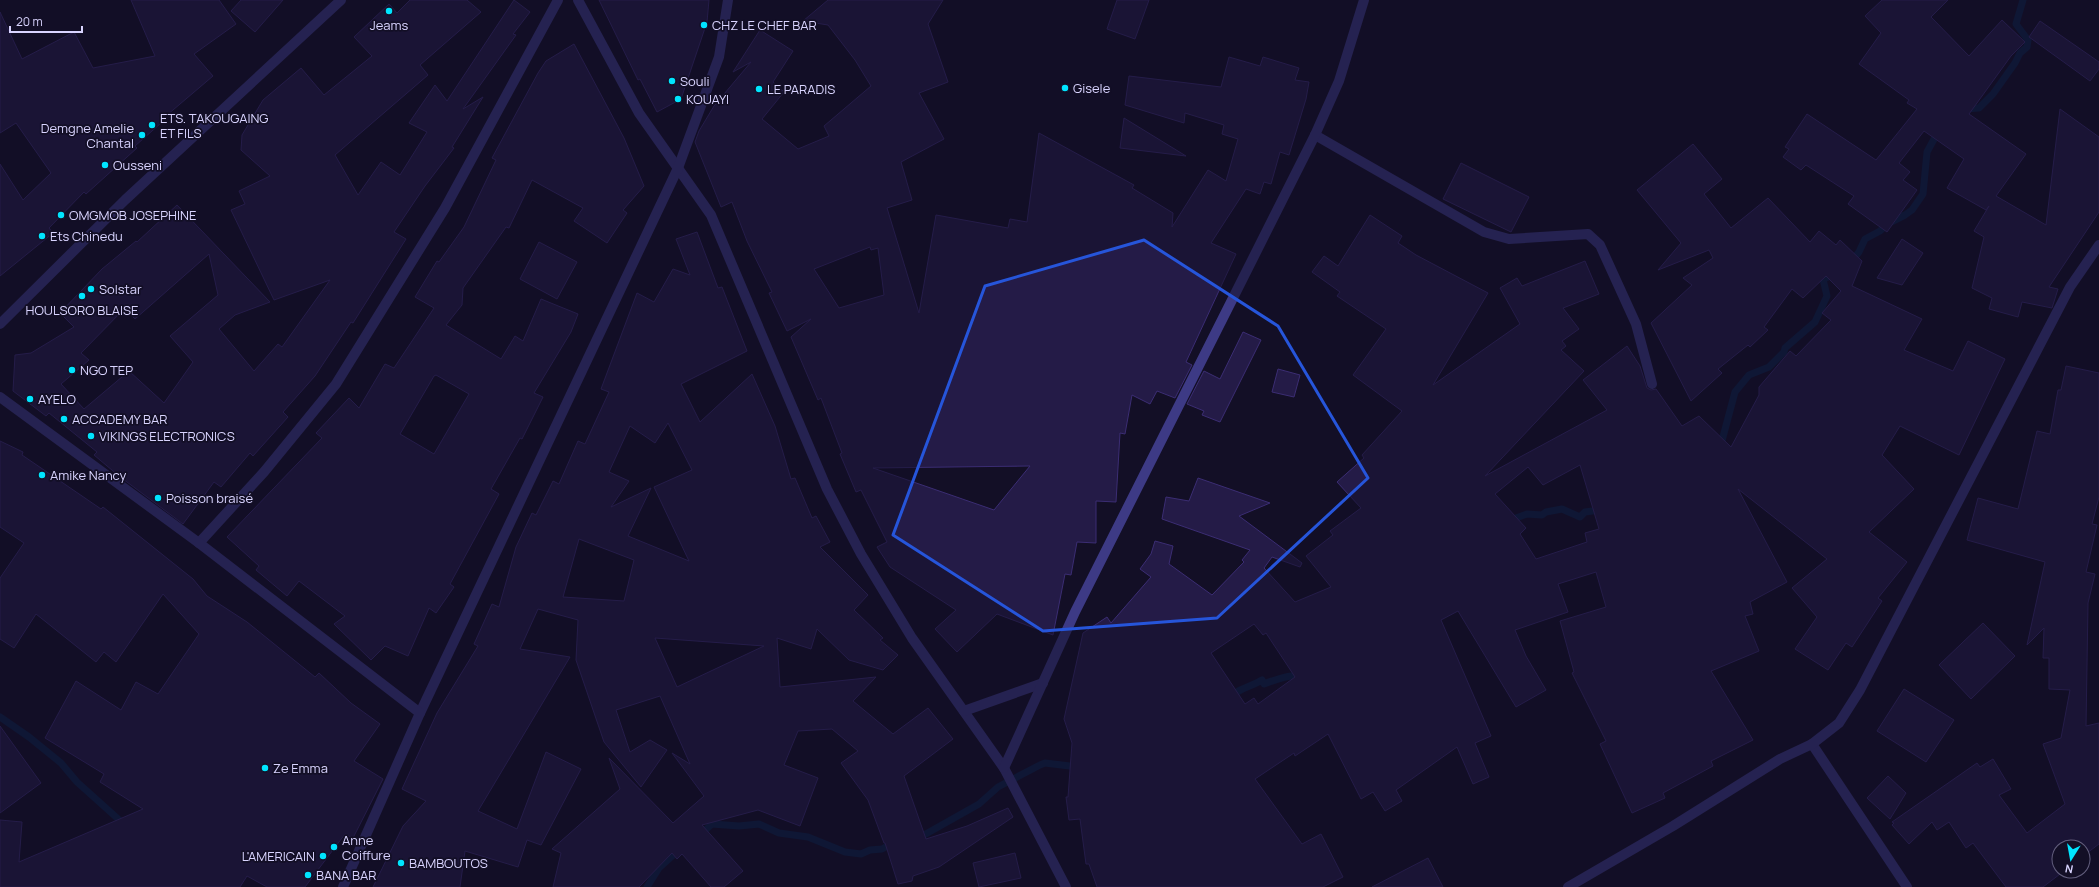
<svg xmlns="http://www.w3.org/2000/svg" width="2099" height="887" font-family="Manrope,sans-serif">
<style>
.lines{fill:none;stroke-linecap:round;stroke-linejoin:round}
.stream{stroke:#0c2248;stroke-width:7}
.building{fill:#241b47;stroke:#3b2d73;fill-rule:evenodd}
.minor{stroke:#3d3a85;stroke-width:10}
.tertiary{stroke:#3d3a85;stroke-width:10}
.marked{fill:none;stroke:#2655da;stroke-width:3;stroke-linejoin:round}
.poi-dot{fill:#00e5ff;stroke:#130f26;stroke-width:1.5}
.labels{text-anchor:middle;stroke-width:3.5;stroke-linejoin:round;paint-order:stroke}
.poi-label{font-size:13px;fill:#d9d4ff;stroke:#130f26;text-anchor:start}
</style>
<rect width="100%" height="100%" fill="#130f26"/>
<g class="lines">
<g class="stream">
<polyline points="1965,109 1979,108 1993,94 2015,63 2020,53 2027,47 2028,40 2016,24 2023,0"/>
<polyline points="1851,262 1859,252 1865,239 1880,231 1887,224 1905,215 1912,210 1923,194 1927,152 1939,130"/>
<polyline points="1720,448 1735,392 1749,375 1769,367 1784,352 1785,348 1815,322 1827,296 1823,279 1836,274"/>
<polyline points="1509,523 1516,518 1527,514 1542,515 1546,512 1562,509 1580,517 1585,512 1600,510 1600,507"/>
<path d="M 1230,698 C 1238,688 1251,687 1262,680 L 1264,684 C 1274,680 1291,675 1302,675"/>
<polyline points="0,717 29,737 61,763 77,782 126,826"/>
<polyline points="699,836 712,824 739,826 759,824 779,833 808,837 845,852 861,854 870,850 882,849 893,843"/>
<polyline points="916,836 924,835 979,804 998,787 1040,765 1045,763 1078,767"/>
<polyline points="647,887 659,868 681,848"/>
</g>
</g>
<g class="building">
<polygon points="131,0 219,0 236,24 194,54 213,76 160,121 161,123 135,146 137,148 86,194 84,192 49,228 53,233 0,276 0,164 23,200 51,173 16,123 0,133 0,12 22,59 74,32 93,68 155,56"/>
<polygon points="241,0 283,0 255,32 231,11"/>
<path d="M 410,0 L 467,0 L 481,12 L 420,65 L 428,75 L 335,155 L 358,195 L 381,162 L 400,175 L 427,132 L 409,123 L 435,85 L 447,101 L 514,0 L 530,12 L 513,34 L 516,35 L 463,109 L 483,97 L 452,147 L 454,148 L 425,186 L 394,232 L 406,239 L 353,323 L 351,322 L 315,376 L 283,412 L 288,417 L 253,456 L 250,453 L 221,487 L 214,482 L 183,524 L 119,476 L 94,455 L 97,452 L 49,413 L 46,416 L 13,391 L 15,355 L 31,353 L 74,327 L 60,313 L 102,269 L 136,241 L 137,242 L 177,205 L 270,302 L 235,315 L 219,329 L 254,371 L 278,344 L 282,347 L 330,280 L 274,300 L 231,210 L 245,204 L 239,191 L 270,176 L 241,150 L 242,135 L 263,100 L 301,68 L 324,95 L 372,56 L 354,37 L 389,4 L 397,13 ZM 209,254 L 218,295 L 170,336 L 193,362 L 164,403 L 129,371 L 84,409 L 61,384 L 89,360 L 81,353 L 125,308 L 135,319 Z"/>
<polygon points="599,0 709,0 707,22 681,99 657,112 640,79 638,80"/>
<path d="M 828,0 L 943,0 L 928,24 L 948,82 L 919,93 L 944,139 L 901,162 L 912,200 L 887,208 L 919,313 L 936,215 L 1008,228 L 1010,219 L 1027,222 L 1039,133 L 1134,185 L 1132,188 L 1173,213 L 1172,227 L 1208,170 L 1226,181 L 1238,139 L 1222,134 L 1224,125 L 1185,113 L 1184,123 L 1125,105 L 1129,76 L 1221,87 L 1229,57 L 1260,66 L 1263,57 L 1299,68 L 1295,80 L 1309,82 L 1306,99 L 1289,155 L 1280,152 L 1271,184 L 1264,182 L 1260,194 L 1246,189 L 1211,243 L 1236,254 L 1186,362 L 1192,365 L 1175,398 L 1157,391 L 1150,404 L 1132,395 L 1125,434 L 1120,433 L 1116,502 L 1096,501 L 1096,543 L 1077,542 L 1071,575 L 1065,574 L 1053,635 L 997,614 L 957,652 L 935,629 L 956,610 L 890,567 L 877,547 L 887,542 L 861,490 L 856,492 L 840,454 L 842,453 L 821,398 L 818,400 L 791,337 L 811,319 L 787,331 L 769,293 L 772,292 L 747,241 L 732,202 L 721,207 L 695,142 L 699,131 L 714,106 L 751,62 L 733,72 L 760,30 L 793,51 L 773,82 L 784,92 L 762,119 L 798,149 L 829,136 L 824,126 L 871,86 L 855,60 L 828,25 L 803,21 ZM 870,247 L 871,250 L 878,248 L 884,295 L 839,308 L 814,269 ZM 1030,466 L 994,510 L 873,468 Z"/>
<polygon points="1117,0 1149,0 1135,39 1107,29"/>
<polygon points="1882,0 1948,0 1931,17 1969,56 2002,20 2025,42 2011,56 1969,114 2026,154 1996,196 2046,225 2060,109 2099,137 2099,212 2049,287 2058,289 2052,308 2022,302 2018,317 1989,309 1992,298 1972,288 1984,237 1974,231 1989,206 1986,210 1947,188 1964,159 1924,131 1899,163 1910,172 1903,180 1917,190 1887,232 1848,204 1854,196 1806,165 1801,170 1783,157 1789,149 1785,147 1807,114 1876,160 1917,109 1907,103 1909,100 1859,64 1881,33 1865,16"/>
<polygon points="2040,21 2099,62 2099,69 2090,81 2029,37"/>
<path d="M 574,44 L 624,138 L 644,186 L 623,210 L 627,213 L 607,243 L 574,221 L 583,208 L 532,180 L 509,228 L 506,227 L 463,288 L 462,305 L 446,325 L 501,359 L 515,336 L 523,341 L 541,299 L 578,314 L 571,332 L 534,393 L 543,397 L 522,439 L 520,438 L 491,489 L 499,494 L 450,584 L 454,587 L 436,613 L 429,608 L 408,656 L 385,646 L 371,660 L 334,624 L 345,616 L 299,581 L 287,596 L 256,570 L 259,566 L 227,537 L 322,438 L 316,433 L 349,398 L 359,408 L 385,364 L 394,368 L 434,308 L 415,297 L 437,261 L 439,262 L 464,227 L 496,160 L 492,158 L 538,73 L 546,61 ZM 436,375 L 469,394 L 434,454 L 400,434 L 434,376 Z"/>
<polygon points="1124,118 1186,156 1120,148"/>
<path d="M 1693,144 L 1722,179 L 1704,194 L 1731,228 L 1768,198 L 1810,242 L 1819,231 L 1836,245 L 1840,240 L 1862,261 L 1852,286 L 1922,319 L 1904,350 L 1953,371 L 1968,341 L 2005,359 L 1959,455 L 1900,426 L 1882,455 L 1914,489 L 1869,532 L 1907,562 L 1878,598 L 1882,601 L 1852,647 L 1846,643 L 1828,670 L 1795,649 L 1817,617 L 1792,588 L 1827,559 L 1738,489 L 1787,582 L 1750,602 L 1753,614 L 1745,616 L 1759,651 L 1711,671 L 1753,740 L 1711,761 L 1713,766 L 1663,793 L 1665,798 L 1632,813 L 1600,744 L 1606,741 L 1572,673 L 1574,672 L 1560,621 L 1606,607 L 1596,572 L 1558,584 L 1568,612 L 1515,630 L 1526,656 L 1546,690 L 1516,707 L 1458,611 L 1441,620 L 1491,736 L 1475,743 L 1489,777 L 1473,784 L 1457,747 L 1396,790 L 1402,801 L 1385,811 L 1373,792 L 1361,799 L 1328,734 L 1295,756 L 1294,753 L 1255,779 L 1302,844 L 1321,834 L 1343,877 L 1323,887 L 1097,887 L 1089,864 L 1086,864 L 1080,819 L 1069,820 L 1066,797 L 1068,797 L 1072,743 L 1064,719 L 1083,633 L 1107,617 L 1111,623 L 1151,577 L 1140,569 L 1151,554 L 1155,541 L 1173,546 L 1169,564 L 1212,595 L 1244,562 L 1242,560 L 1250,550 L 1162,519 L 1166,497 L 1189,501 L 1198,478 L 1270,503 L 1239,516 L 1302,563 L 1300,567 L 1272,557 L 1264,568 L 1295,602 L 1331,587 L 1306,556 L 1333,535 L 1330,531 L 1361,508 L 1337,482 L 1364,458 L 1362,455 L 1402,411 L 1353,375 L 1386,329 L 1337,296 L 1340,292 L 1312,272 L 1324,256 L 1338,266 L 1370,215 L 1402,236 L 1398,243 L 1416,255 L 1488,293 L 1433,385 L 1520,324 L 1500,288 L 1517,278 L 1522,286 L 1585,261 L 1599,294 L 1563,308 L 1579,329 L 1562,341 L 1566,346 L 1561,350 L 1584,371 L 1485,476 L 1607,410 L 1583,380 L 1627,346 L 1640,366 L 1647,388 L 1651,390 L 1656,389 L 1682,426 L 1699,416 L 1731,447 L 1759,395 L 1759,387 L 1790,351 L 1796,356 L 1831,320 L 1822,313 L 1841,291 L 1826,276 L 1803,298 L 1792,289 L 1764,327 L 1768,330 L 1750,347 L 1748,345 L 1718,369 L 1722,373 L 1691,401 L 1651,323 L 1692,285 L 1683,278 L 1713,258 L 1709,250 L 1658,270 L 1681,243 L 1637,190 ZM 1580,465 L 1599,529 L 1585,533 L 1587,542 L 1536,559 L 1520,534 L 1526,528 L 1495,494 L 1528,467 L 1543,485 ZM 1254,624 L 1263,635 L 1266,633 L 1295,677 L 1258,704 L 1254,698 L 1245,704 L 1211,653 Z"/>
<polygon points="1461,163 1529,197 1511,232 1443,199"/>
<path d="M 697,232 L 718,288 L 722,287 L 747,351 L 681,384 L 700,422 L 752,374 L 775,426 L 791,479 L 795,478 L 812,518 L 816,516 L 830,542 L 820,547 L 868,595 L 854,610 L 883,638 L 880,640 L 898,655 L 883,670 L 849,660 L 817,629 L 811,649 L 777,638 L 780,687 L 876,677 L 853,701 L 893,734 L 928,708 L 953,739 L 904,776 L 926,839 L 967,826 L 1008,808 L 1013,817 L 939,867 L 913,876 L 912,881 L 898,884 L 885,843 L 884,843 L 868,800 L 841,763 L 858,751 L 832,729 L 798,731 L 784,765 L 818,778 L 800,826 L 758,810 L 702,825 L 743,871 L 724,887 L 711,887 L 682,854 L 677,859 L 672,853 L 639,887 L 553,887 L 561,853 L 552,849 L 620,789 L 609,758 L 673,823 L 704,796 L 672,753 L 690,764 L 660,696 L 616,710 L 630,752 L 650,740 L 667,750 L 641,787 L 604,742 L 576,660 L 578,620 L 538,609 L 520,649 L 570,657 L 478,811 L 517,829 L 546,752 L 581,769 L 541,845 L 527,840 L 518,867 L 465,851 L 460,887 L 373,887 L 403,826 L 426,801 L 402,789 L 437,713 L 478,646 L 474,644 L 492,604 L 499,607 L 516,547 L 532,513 L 536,515 L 553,481 L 559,484 L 578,441 L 585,444 L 609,392 L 601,389 L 637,293 L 654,302 L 673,269 L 690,275 L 676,239 ZM 668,423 L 692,470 L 654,487 L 689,561 L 628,536 L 651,488 L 611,507 L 629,481 L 609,472 L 630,426 L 655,443 ZM 579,539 L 634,560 L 624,601 L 563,597 ZM 655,638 L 764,646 L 677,687 Z"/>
<polygon points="1902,239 1923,253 1902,285 1877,278"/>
<polygon points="539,242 577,262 557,299 520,279"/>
<polygon points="1243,332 1261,340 1220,422 1202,415 1204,411 1187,404 1204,371 1220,379"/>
<polygon points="2066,366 2099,373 2099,497 2092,524 2097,525 2086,572 2095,574 2088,603 2086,726 2099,723 2099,844 2083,856 2083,847 2059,847 2059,871 2064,871 2043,887 2006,887 1973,843 1966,848 1949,822 1937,830 1932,822 1909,844 1892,825 1894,823 1892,822 1977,763 1980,767 1993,759 2011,789 1999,795 2027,833 2065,804 2043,744 2061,738 2070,690 2049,689 2049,658 2043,658 2044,628 2027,645 2045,562 1967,540 1978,498 2018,509 2037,431 2050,434 2058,390 2061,390"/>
<polygon points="1278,369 1300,375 1294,397 1272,392"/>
<polygon points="0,441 23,452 22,455 63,483 101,509 103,507 193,579 207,596 247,622 315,677 319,673 351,703 380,724 354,761 383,779 353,838 345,834 305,887 267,887 247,876 240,887 0,887 0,820 22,822 19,862 143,809 100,782 104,774 45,738 76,681 121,710 136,682 158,694 199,634 163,594 116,662 104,652 96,662 36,614 14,648 0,639 0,578 24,543 0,527"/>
<polygon points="1983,623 2015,656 1971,699 1939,665"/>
<polygon points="1904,689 1954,720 1926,762 1877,731"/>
<polygon points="0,726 41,783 0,813"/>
<polygon points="1888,776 1906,793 1890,819 1867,798"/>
<polygon points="1015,853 1021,878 979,887 973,863"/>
<polygon points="1428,858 1443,887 1372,887"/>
</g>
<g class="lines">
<g class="minor">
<polyline points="578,0 639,113 711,215 827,489 861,554 912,638 1004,768 1066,887"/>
<polyline points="1315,135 1484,232 1509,239 1588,234 1600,245 1636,324 1652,384"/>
<polyline points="199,543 264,472 336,384 445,208 558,0"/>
<polyline points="964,711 1043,683"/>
<polyline points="420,713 678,168 719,57 728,0"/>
<polyline points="1812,744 1907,887"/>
<polyline points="1004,768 1075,612 1315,135 1339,81 1364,0"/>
<polyline points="1568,887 1673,826 1780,759 1812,744 1839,723 1860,690 2070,287 2099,245"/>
</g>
<g class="tertiary">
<polyline points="0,324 125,200 341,0"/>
<polyline points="0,397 199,543 420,713 343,887"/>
</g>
</g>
<path d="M0 0H2099V887H0ZM 1144,240 L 1278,326 L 1368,478 L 1217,618 L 1043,631 L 893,535 L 985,286 Z" fill="#130f26" fill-opacity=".55" fill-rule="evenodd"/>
<path class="marked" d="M 1144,240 L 1278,326 L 1368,478 L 1217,618 L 1043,631 L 893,535 L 985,286 Z"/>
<g class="poi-dot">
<circle cx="389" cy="11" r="4"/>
<circle cx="704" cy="25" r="4"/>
<circle cx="672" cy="81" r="4"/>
<circle cx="1065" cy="88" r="4"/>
<circle cx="759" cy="89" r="4"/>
<circle cx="678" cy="99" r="4"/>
<circle cx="152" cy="125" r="4"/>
<circle cx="142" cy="135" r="4"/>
<circle cx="105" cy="165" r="4"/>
<circle cx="61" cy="215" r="4"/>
<circle cx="42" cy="236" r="4"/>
<circle cx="91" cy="289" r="4"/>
<circle cx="82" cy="296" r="4"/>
<circle cx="72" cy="370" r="4"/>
<circle cx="30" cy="399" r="4"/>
<circle cx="64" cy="419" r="4"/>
<circle cx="91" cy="436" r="4"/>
<circle cx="42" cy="475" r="4"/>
<circle cx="158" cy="498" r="4"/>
<circle cx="265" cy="768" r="4"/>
<circle cx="334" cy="847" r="4"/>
<circle cx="323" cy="856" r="4"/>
<circle cx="401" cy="863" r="4"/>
<circle cx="308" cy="875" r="4"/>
</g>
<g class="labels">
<g class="poi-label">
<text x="389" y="30" text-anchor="middle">Jeams</text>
<text x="712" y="30">CHZ LE CHEF BAR</text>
<text x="680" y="86">Souli</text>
<text x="1073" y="93">Gisele</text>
<text x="767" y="94">LE PARADIS</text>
<text x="686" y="104">KOUAYI</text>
<text x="160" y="123">ETS. TAKOUGAING<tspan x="160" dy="15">ET FILS</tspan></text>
<text x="134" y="133" text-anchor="end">Demgne Amelie<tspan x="134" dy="15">Chantal</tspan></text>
<text x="113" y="170">Ousseni</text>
<text x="69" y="220">OMGMOB JOSEPHINE</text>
<text x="50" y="241">Ets Chinedu</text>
<text x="99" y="294">Solstar</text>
<text x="82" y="315" text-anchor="middle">HOULSORO BLAISE</text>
<text x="80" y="375">NGO TEP</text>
<text x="38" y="404">AYELO</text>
<text x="72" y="424">ACCADEMY BAR</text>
<text x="99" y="441">VIKINGS ELECTRONICS</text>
<text x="50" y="480">Amike Nancy</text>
<text x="166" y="503">Poisson braisé</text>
<text x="273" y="773">Ze Emma</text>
<text x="342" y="845">Anne<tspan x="342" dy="15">Coiffure</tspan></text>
<text x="315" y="861" text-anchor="end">L'AMERICAIN</text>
<text x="409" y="868">BAMBOUTOS</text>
<text x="316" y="880">BANA BAR</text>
</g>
</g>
<g transform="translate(2071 859) rotate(191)"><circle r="19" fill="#130f26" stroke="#625e7d"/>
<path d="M0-3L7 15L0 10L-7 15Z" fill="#00e5ff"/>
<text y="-6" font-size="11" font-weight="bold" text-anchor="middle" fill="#d9d4ff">N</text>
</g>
<path d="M10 26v6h72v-6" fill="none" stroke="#d9d4ff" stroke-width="2"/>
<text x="16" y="26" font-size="12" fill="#d9d4ff" stroke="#130f26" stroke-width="3" paint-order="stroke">20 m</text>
</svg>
